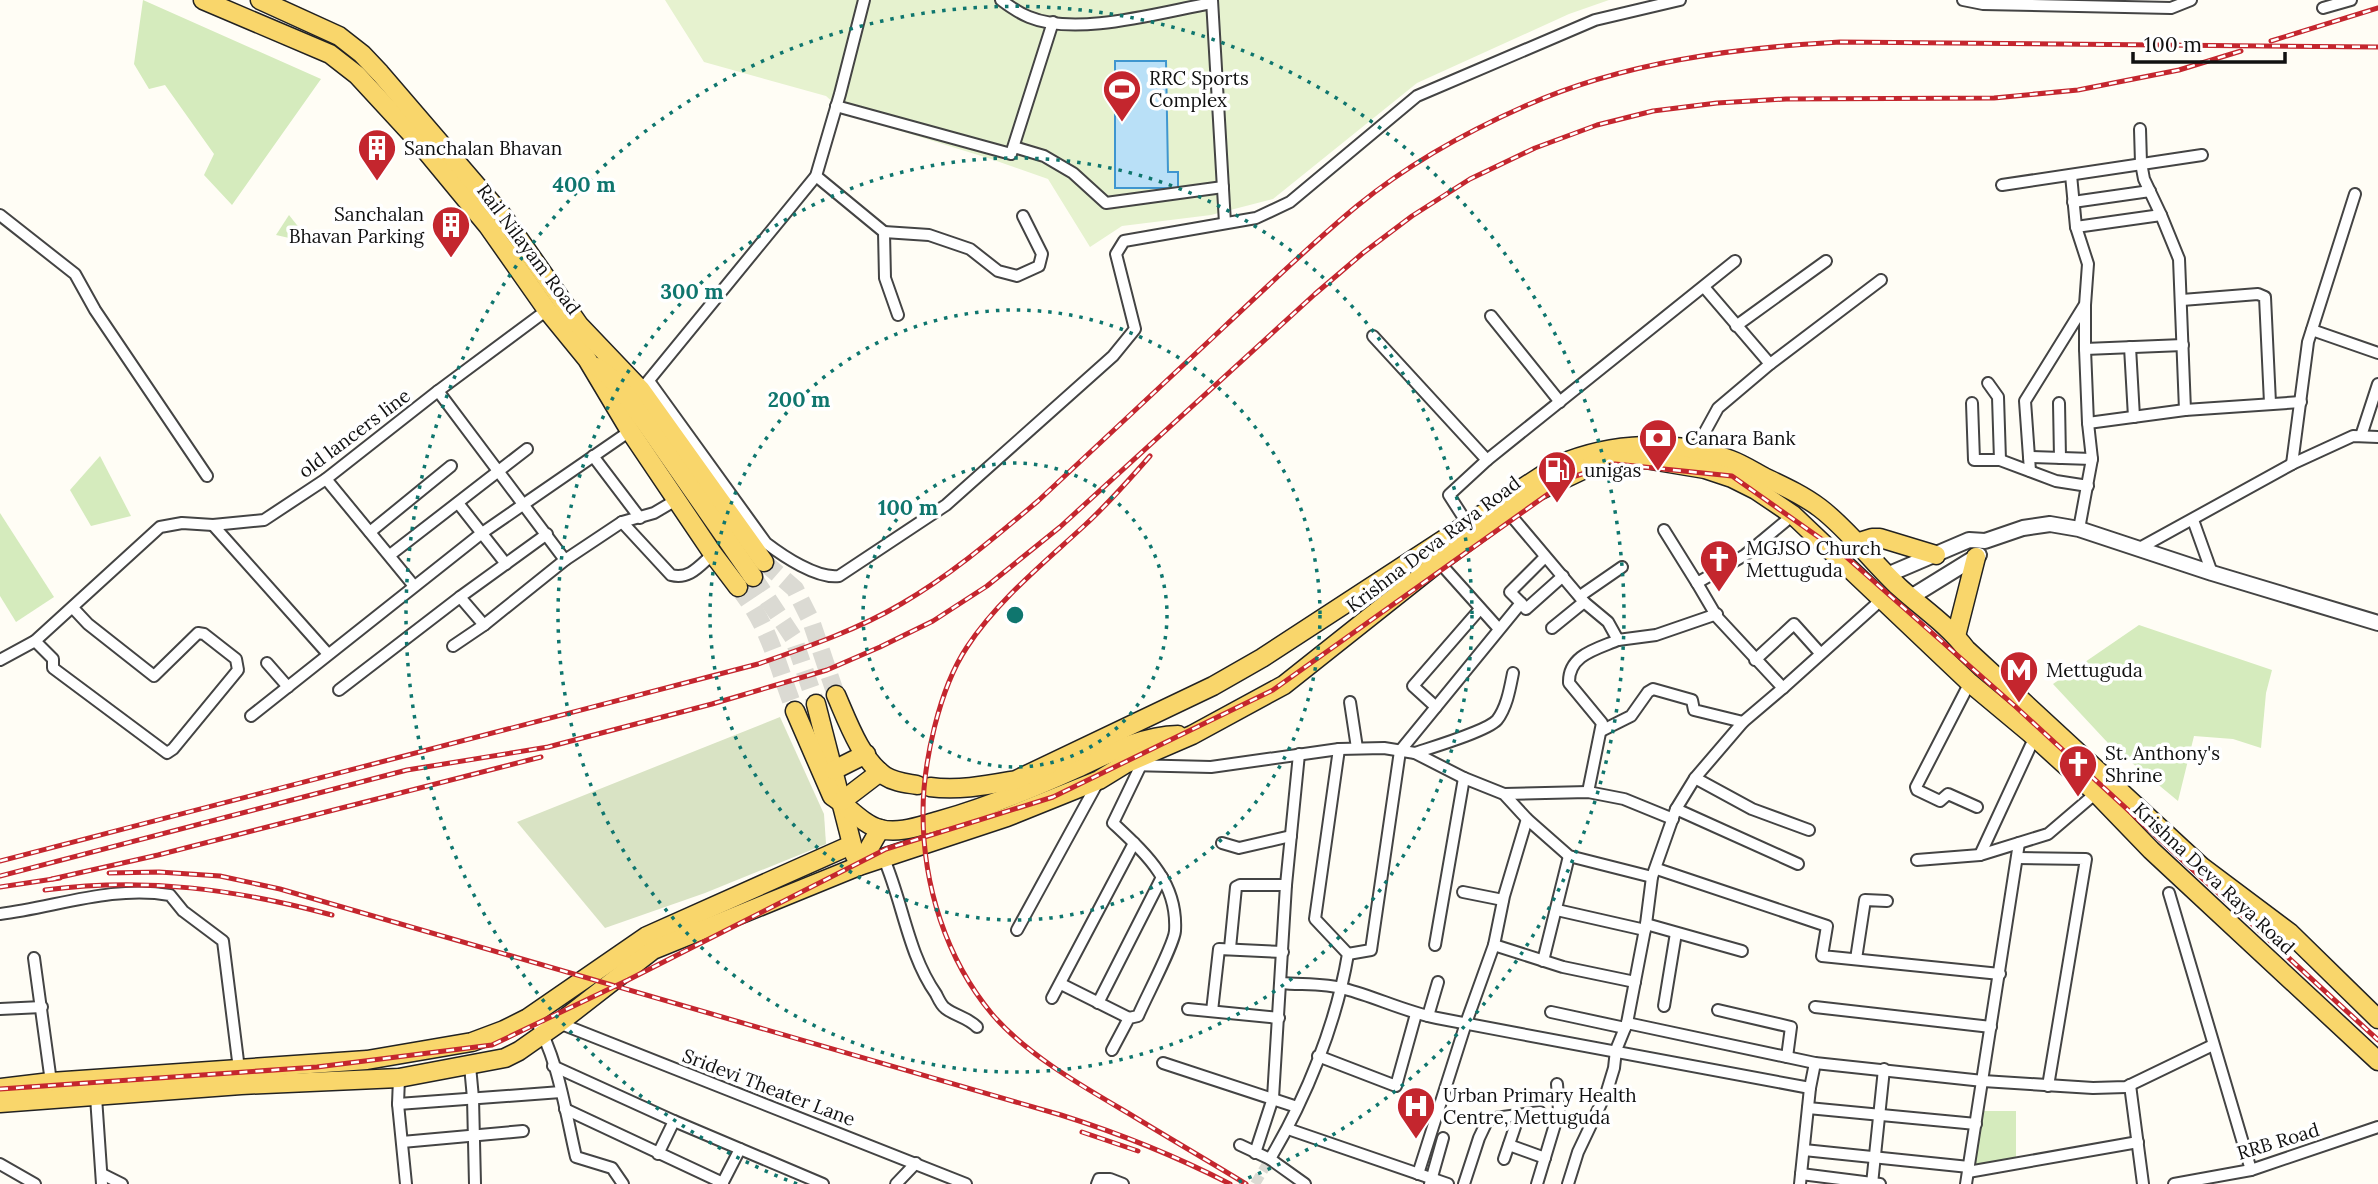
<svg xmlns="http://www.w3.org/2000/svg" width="2378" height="1184" font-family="Lora,serif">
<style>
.green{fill:#d5ebbd}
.cemetery{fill:#d9e3c4}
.pitch{fill:#e6f2cf}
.water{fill:#b9e0f7;stroke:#3f96cf;stroke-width:2}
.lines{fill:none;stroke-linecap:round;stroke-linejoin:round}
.minor-tunnel{stroke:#dbdad3;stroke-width:10;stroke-dasharray:10 5;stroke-linecap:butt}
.primary-tunnel{stroke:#dbdad3;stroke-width:18;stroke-dasharray:18 9;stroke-linecap:butt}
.minor-casing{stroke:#444;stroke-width:14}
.tertiary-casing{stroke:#444;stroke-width:18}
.primary-casing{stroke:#222;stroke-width:21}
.minor{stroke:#fff;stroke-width:10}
.tertiary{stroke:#fff;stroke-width:14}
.primary{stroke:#f9d66b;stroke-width:18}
.rail-casing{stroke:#c4262e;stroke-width:5}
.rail{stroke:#fff;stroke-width:2.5;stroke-dasharray:8;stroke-linecap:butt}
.ring{fill:none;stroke:#0f766e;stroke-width:3.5;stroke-dasharray:3.5 7}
.labels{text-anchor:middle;stroke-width:7;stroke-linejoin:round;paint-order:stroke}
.poi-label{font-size:19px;fill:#111;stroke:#fff;text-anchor:start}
.street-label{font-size:19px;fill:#111;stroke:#fff}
.centre{fill:#0f766e;stroke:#fff;stroke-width:3.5}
.ring-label{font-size:21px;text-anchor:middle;font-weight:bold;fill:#0f766e;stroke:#fff;stroke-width:7;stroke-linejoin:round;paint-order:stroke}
</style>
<rect width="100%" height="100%" fill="#fffdf5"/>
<g class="green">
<polygon points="143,0 321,79 232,205 204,175 214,154 165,85 149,89 134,64"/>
<polygon points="289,215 311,243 276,235"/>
<polygon points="100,456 131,516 91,526 70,490"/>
<polygon points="0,513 54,597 16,622 0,596"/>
<polygon points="2139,625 2272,670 2266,693 2261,748 2233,739 2194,736 2178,801 2108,743 2053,684"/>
<polygon points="1979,1111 2016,1111 2016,1161 1968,1172"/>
</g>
<polygon class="cemetery" points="780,717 824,814 826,844 705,893 605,928 517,822"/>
<polygon class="pitch" points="665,0 1609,0 1569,14 1417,83 1273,199 1211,215 1122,226 1090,247 1048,179 991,159 846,114 826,96 704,62"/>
<polygon class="water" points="1115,61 1166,61 1168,172 1178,172 1178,188 1115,188"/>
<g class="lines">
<polyline class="minor-tunnel" points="1255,1184 1270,1159"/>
<g class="primary-tunnel">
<polyline points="764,562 795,589 811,621 836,695"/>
<polyline points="753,577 793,637 816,704"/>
<path d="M 738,587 C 771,628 776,663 795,711"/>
</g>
<g class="minor-casing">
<g id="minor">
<path d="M 1001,0 C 1009,6 1019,13 1029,17 C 1077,37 1161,12 1212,3"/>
<polyline points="1212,0 1225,223"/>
<polyline points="1963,0 1983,4 2171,8 2191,0"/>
<polyline points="2323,8 2351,0"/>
<polyline points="836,106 1011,154 1053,22"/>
<polyline points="2140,129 2141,163 2144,179 2161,215 2179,259 2185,410"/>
<polyline points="1014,147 1044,156 1073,173 1106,203 1223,187"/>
<polyline points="2071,175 2076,227 2088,264 2085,305 2085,349 2088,423 2092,459 2079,529"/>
<polyline points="816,176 884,232 885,278 898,315"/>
<polyline points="2002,185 2202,155"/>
<polyline points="2073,202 2150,191"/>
<polyline points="0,215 75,274 95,310 207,476"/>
<polyline points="2076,227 2161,215"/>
<polyline points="884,232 929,235 970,249 998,271 1017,276 1039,266 1042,254 1023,216"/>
<polyline points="1704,287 1770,364"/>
<polyline points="2182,300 2258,294 2265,297 2270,403"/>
<polyline points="1491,316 1560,402"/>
<polyline points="1736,326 1826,261"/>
<polyline points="2312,330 2378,353"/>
<polyline points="1373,336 1487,460"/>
<polyline points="2130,347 2134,417"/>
<polyline points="2085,349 2183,345"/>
<path d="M 649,381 L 766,543 C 783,556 817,579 839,576 L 946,505 L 1113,356 L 1135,329 L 1116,254 L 1124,241 L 1256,218 L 1290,202 L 1417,96 L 1595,20 L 1680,0"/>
<polyline points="1988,383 1998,397 2000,460"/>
<polyline points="645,385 816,176 840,94 864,0"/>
<polyline points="438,391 565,560"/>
<polyline points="1972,403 1974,460 2000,460 2056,481 2088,486"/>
<polyline points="2059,403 2060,458"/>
<polyline points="2088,423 2185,410 2301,402"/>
<polyline points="2361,436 2378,384"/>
<polyline points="1695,450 1718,408 1770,364 1881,280"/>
<polyline points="593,456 640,518"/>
<polyline points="2029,457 2092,459"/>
<polyline points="2292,464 2308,342 2355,194"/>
<polyline points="2030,471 2025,401 2084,306"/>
<polyline points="326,479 414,586"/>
<polyline points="458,503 506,564"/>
<polyline points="1508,512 1584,602 1608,622 1618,640 1656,635 1717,614"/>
<polyline points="2193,520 2212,573"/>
<path d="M 622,522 L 671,575 C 690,580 700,565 713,554"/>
<polyline points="1467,523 1449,495 1487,460 1735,261"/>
<polyline points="213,525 328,654"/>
<polyline points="1664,530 1697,583 1745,555 1793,515"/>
<polyline points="370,532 451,466"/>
<polyline points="2138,549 2292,464 2353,436 2378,437"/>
<polyline points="390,555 527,449"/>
<polyline points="1439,562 1499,629"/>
<polyline points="1697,583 1717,617 1783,688"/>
<polyline points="1580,596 1622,567"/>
<polyline points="1521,603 1510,592 1545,557"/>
<polyline points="484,625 460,597 547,534"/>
<polyline points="1552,628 1584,602"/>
<polyline points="35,641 53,659 53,668 167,753 173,749 238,670 236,659 204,634 198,633 154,676 88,624 73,608"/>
<polyline points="453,646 484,625 565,560 622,522 654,513 676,500"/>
<polyline points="0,660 35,641 160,527 182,523 213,525 264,520 326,479 438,391 547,310"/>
<polyline points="1755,660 1794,624 1820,653"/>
<polyline points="267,663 288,687"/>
<polyline points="339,690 460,597"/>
<polyline points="1966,690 1916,787 1917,790 1940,801 1948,794 1977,807"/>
<polyline points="1350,702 1357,748"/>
<polyline points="1436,707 1413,686 1480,609"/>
<polyline points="251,716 482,533 630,431"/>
<polyline points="1603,730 1631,716 1648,692 1653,689 1692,700 1694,710 1743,722"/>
<path d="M 1415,753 C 1433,747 1487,731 1497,720 C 1507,707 1510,688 1513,673"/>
<polyline points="1130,765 1211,767 1339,749 1384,748 1415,753 1464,778 1504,794 1527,819 1569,856 1652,877"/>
<polyline points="1695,778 1752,809 1809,830"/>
<path d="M 1588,792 L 1602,723 L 1569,683 C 1568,655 1597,649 1618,640"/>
<polyline points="1504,794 1588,792 1624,799 1673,819"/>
<polyline points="1676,809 1798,864"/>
<polyline points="1222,843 1239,848 1291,836"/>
<polyline points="1980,855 2031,745"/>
<polyline points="2017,858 2086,859 2048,1086"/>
<path d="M 884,859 C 903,903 908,954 936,994 C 938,998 941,1005 945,1008 C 955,1016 967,1017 977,1027"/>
<polyline points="1917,860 1980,855 2048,834 2096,793"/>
<polyline points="1657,869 1827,926 1822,956 2000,974"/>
<polyline points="1463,892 1503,900"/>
<polyline points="2169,893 2251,1170"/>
<polyline points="1557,910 1645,930"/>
<path d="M 0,914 C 56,907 113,885 170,895 L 183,911 L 223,941 L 239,1069"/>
<polyline points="1646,924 1742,951"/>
<polyline points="1017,930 1098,782"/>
<polyline points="1435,945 1464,778"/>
<polyline points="1494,945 1563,967 1635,982"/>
<polyline points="1230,948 1236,887 1240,885 1286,885"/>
<polyline points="1348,954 1371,950 1400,751 1521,603 1526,609 1563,576"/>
<polyline points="34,958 51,1082"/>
<polyline points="1856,959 1865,900 1887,901"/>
<polyline points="1543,961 1569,856"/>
<path d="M 1281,983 C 1301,985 1325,983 1345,989 C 1376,997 1405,1012 1437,1018 C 1561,1042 1685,1064 1810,1088"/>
<polyline points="1061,984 1129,1018"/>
<polyline points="1052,998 1134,843"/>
<polyline points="1098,1003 1162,877"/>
<polyline points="1664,1006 1676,933"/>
<polyline points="1815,1007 1991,1027"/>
<polyline points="0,1009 42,1007"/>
<polyline points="1188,1009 1279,1018"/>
<polyline points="1718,1010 1791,1027 1787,1057"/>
<polyline points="1212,1011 1219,949 1283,952"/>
<polyline points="1551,1012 1625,1028"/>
<path d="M 532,1014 C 558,1056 565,1110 576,1157 L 612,1168 L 623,1184"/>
<polyline points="1428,1016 1438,982"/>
<polyline points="559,1023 966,1184"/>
<polyline points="1627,1023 1815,1063 1983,1081 2093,1088 2126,1087 2213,1045"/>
<path d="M 1112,1050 L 1129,1018 L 1138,1016 C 1145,999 1174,945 1175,931 C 1178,882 1146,854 1113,823 L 1141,765"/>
<polyline points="1318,1056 1396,1086 1416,1014"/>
<polyline points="1163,1063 1297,1107"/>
<polyline points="470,1066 473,1098 475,1184"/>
<polyline points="553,1066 674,1121 823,1184"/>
<polyline points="399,1078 398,1104 406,1184"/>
<polyline points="2130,1085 2143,1184"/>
<polyline points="96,1097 102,1184"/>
<polyline points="398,1104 561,1092"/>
<polyline points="1808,1108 1976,1124"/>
<polyline points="565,1109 723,1183"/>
<polyline points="1288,1129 1448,1184"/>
<polyline points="402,1142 523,1131"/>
<polyline points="1240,1145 1270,1159 1305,1184"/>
<polyline points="1509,1145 1545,1158"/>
<polyline points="1804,1150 1969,1167"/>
<polyline points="1255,1153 1273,1098 1286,885 1299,754"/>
<polyline points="658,1154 674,1121"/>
<path d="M 1270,1159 C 1306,1098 1336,1025 1348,954 L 1315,919 L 1339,749"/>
<polyline points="1504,1159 1519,1115"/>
<polyline points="0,1164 35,1184"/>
<polyline points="1968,1172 2138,1142"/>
<polyline points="102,1174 122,1184"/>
<polyline points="1418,1174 1466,1023 1494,945 1504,896 1527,819"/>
<polyline points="1801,1174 1880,1184"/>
<polyline points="722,1184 740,1149"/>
<polyline points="896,1184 916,1163"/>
<polyline points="1097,1184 1099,1179 1110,1179 1123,1184"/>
<polyline points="1430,1184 1443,1138"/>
<polyline points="1464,1184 1479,1138 1488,1119 1540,1112"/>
<polyline points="1537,1184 1559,1111 1557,1084"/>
<polyline points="1568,1184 1578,1152 1607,1091 1614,1068 1616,1050 1627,1023 1646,924 1652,877 1676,809 1695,778 1743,722 1783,688 1881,600"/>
<polyline points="1800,1184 1810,1088 1815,1063"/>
<polyline points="1872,1184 1884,1069"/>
<polyline points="1966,1184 2019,843"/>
<polyline points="2174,1184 2251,1170 2378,1127"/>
</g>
</g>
<g class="tertiary-casing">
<g id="tertiary">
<polyline points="1887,575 1969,540 1985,541 2023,528 2050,524 2079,529 2212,573 2378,623"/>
<polyline points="1911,597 1979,555"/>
</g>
</g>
<g class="primary-casing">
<g id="primary">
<polyline points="203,0 330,54 357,75 417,140 488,226 547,310 587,359 630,431 713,554 738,587"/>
<polyline points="260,0 339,36 362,54 380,73 502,215 579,325 641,390 764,562"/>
<polyline points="597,367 608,375 629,399 753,577"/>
<polyline points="1856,543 1872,538 1880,538 1936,555"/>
<polyline points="1956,636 1976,557"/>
<path d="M 836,695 C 847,720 861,760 885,776 C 894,782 906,783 917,785"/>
<polyline points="816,704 855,856"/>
<path d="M 795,711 L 832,796 C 848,806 862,824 880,829 C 899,834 919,826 938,821 C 984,808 1029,790 1073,770 C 1106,755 1140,736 1178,735"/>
<polyline points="834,770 866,754"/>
<path d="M 930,787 C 959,791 988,785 1016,780 L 1213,686 L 1262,658 L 1558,465 C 1612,442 1675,439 1731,460 C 1742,464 1753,471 1764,477 C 1783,486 1803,495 1820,508 C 1849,530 1873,563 1900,588 C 1922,608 1948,625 1966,649 L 2202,867 L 2290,933 L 2378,1019"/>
<polyline points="842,801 880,772"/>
<polyline points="859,866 880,829"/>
<polyline points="0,1088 51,1082 367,1060 472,1042 504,1030 528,1018 647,936 851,845"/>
<polyline points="0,1103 241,1085 399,1078 505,1058 519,1051 559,1023 653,950 859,866 1007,817 1099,780 1125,764 1192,735 1284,685 1439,562 1534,493 1593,465 1645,459 1705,469 1732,478 1756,490 1793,515 1970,683 2030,733 2096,793 2151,850 2378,1061"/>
</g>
</g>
<use href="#minor" class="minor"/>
<use href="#tertiary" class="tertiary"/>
<use href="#primary" class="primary"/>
<g class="rail-casing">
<g id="rail">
<polyline points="2271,41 2378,8"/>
<path d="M 1150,456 C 1129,480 1108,504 1085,525 C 1044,563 998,600 967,647 C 939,689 923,763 923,813 C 923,885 946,959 992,1014 C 1027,1055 1082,1086 1128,1113 C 1167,1137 1207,1160 1246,1184"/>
<path d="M 0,861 L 758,664 C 807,647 857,630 901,604 C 951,575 994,538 1038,501 C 1100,443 1162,385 1224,327 C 1268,286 1311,244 1357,206 C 1407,165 1466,132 1525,106 C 1624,62 1733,48 1840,42 L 2378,47"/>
<path d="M 109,873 L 159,872 L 220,876 L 280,889 L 1061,1115 C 1121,1134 1174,1155 1230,1184"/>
<polyline points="0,876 407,770 548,747 712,704 827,670 880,647 933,621 987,586 1060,527 1315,294 1363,253 1412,216 1470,179 1535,148 1597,125 1653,111 1717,103 1786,99 1994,98 2078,90 2179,70 2241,51"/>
<polyline points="52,879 158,855 541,757"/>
<polyline points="0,887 60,878"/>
<path d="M 45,890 C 146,877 235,889 332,915"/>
<polyline points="0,1089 317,1067 492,1045 628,980 886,849 1053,797 1273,690 1572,477 1615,464 1732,476 1844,555 2016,707 2378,1040"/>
<polyline points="1082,1132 1138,1151"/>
</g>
</g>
<use href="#rail" class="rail"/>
</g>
<g class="ring">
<circle cx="1015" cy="615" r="152"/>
<circle cx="1015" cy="615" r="305"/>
<circle cx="1015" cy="615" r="457"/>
<path d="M797 1184A609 609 0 1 1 1233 1184"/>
</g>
<defs>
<g id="stadium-pin" transform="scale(2.0125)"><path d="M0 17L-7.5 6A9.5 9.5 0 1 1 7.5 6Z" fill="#c4262e" stroke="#fff"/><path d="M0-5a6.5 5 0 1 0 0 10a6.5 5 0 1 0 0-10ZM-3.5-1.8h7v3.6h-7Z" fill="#fff"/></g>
<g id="building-pin" transform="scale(2.0125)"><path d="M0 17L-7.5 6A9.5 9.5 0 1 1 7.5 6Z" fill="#c4262e" stroke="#fff"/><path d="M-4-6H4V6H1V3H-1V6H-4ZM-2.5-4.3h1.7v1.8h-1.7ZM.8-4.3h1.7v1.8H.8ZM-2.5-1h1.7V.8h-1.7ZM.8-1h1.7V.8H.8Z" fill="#fff"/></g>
<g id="bank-pin" transform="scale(2.0125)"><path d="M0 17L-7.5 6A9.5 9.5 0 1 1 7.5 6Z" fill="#c4262e" stroke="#fff"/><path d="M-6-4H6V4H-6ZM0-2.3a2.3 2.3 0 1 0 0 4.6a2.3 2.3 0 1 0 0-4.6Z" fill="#fff"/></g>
<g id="fuel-pin" transform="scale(2.0125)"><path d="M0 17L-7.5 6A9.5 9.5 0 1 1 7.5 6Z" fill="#c4262e" stroke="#fff"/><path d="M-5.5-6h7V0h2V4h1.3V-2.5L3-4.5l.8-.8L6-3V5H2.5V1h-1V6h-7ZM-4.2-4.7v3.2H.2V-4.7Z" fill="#fff"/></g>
<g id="church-pin" transform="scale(2.0125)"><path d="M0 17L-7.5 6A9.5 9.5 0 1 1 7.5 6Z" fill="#c4262e" stroke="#fff"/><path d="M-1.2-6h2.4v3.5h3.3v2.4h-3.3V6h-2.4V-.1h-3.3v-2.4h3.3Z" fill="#fff"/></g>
<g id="metro-pin" transform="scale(2.0125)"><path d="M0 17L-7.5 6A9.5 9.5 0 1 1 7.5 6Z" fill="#c4262e" stroke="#fff"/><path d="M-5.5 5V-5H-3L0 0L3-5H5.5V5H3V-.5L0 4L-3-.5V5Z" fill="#fff"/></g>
<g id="hospital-pin" transform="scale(2.0125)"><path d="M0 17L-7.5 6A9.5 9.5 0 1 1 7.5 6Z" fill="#c4262e" stroke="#fff"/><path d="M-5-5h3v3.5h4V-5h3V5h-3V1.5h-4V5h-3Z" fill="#fff"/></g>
</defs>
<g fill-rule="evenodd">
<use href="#stadium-pin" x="1122" y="89"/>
<use href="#building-pin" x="377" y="148"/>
<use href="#building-pin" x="451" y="225"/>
<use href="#bank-pin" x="1658" y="438"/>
<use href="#fuel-pin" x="1557" y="470"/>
<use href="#church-pin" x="1719" y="559"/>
<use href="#metro-pin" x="2019" y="670"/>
<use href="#church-pin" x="2078" y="764"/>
<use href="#hospital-pin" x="1416" y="1106"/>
</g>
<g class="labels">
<g class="poi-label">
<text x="1149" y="85">RRC Sports<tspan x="1149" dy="22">Complex</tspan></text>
<text x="404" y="155">Sanchalan Bhavan</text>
<text x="424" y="221" text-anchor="end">Sanchalan<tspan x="424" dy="22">Bhavan Parking</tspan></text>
<text x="1685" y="445">Canara Bank</text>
<text x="1584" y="477">unigas</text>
<text x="1746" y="555">MGJSO Church<tspan x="1746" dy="22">Mettuguda</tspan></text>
<text x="2046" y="677">Mettuguda</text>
<text x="2105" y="760">St. Anthony's<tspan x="2105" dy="22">Shrine</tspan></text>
<text x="1443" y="1102">Urban Primary Health<tspan x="1443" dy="22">Centre, Mettuguda</tspan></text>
</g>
<g class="street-label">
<text transform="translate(529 249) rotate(53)" y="7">Rail Nilayam Road</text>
<text transform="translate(354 433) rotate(-37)" y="7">old lancers line</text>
<text transform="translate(1433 544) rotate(-37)" y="7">Krishna Deva Raya Road</text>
<text transform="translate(2214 878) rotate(43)" y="7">Krishna Deva Raya Road</text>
<text transform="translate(769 1087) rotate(21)" y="7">Sridevi Theater Lane</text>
<text transform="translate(2278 1141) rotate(-17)" y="7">RRB Road</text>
</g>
</g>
<circle cx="1015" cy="615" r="10" class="centre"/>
<g class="ring-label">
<text x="584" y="192">400 m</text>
<text x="692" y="299">300 m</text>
<text x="799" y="407">200 m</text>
<text x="908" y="515">100 m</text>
</g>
<path d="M2133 52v10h152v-10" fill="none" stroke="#111111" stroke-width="3.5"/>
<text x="2144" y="52" font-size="21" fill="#111111" stroke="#ffffff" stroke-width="5" paint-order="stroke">100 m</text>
</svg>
